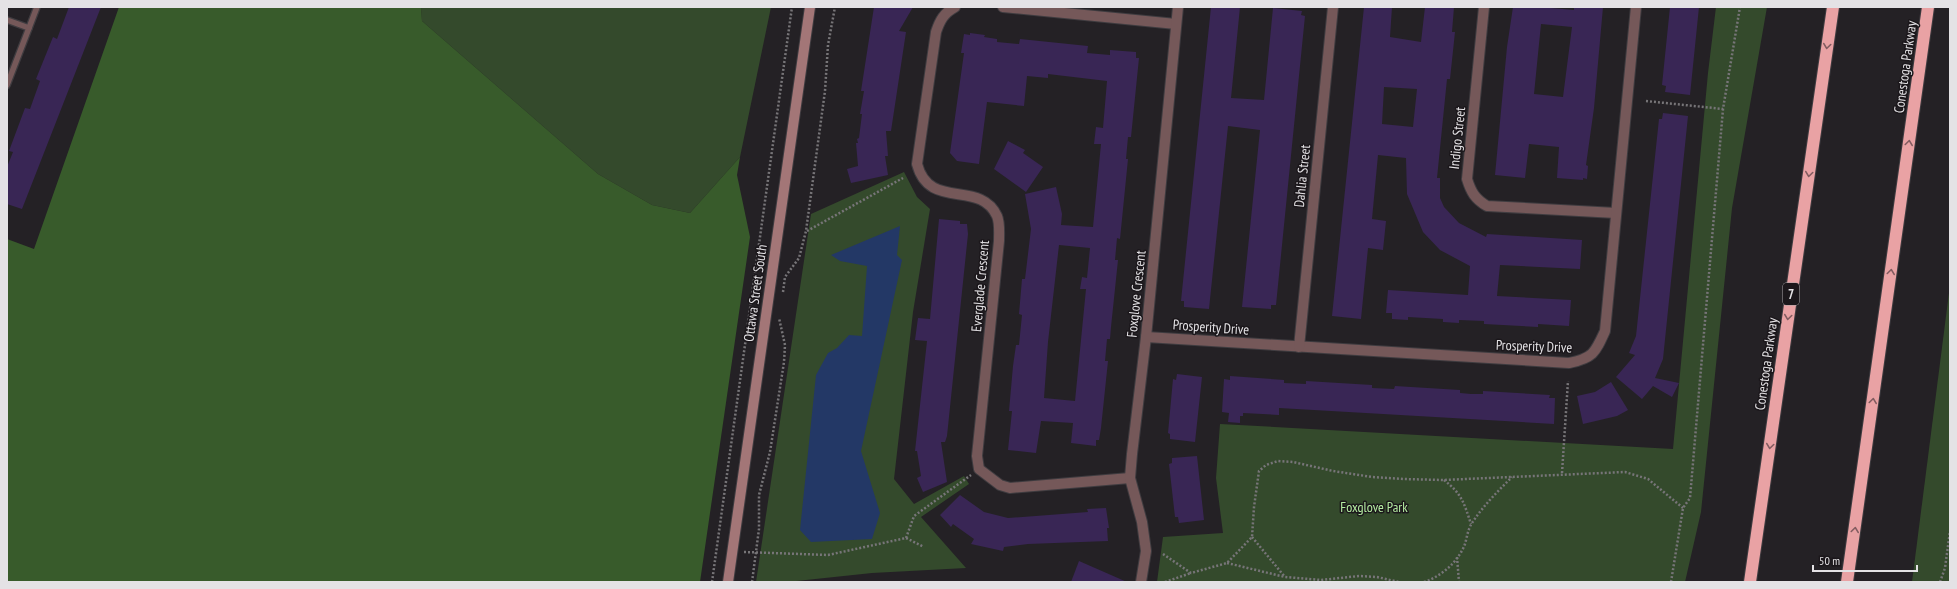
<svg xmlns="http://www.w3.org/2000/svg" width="1957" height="589" font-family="'PT Sans Narrow',sans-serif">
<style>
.green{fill:#344a2c}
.forest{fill:#385b2b}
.water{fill:#233866}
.building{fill:#392655;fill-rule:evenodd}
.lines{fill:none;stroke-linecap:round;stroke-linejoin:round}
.service-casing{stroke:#3f3c40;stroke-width:8}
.minor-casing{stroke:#3f3c40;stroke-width:12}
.secondary-casing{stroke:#3f3c40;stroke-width:12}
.motorway-casing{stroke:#3f3c40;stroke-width:14}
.path{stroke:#777578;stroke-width:2.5;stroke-dasharray:2 2;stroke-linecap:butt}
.service{stroke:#755859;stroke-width:5.5}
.minor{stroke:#755859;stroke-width:10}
.secondary{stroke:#a37677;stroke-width:10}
.motorway{stroke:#e9a2a4;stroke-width:12}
.oneway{stroke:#825c60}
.labels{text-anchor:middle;stroke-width:3;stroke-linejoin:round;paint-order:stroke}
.shield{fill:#1b171b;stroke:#a8a5a8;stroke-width:1}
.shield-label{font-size:13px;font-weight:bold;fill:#e4e2e5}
.street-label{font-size:14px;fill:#e4e2e5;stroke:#1b171b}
.park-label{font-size:14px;fill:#b4eca1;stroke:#1b171b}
</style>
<rect width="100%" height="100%" fill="#242125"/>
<g class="green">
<polygon points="421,7 771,7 740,157 690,213 652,205 598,174 422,21"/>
<polygon points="1716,7 1767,7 1732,208 1701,512 1685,582 1157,582 1163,537 1223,533 1216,478 1220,424 1673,449 1708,73"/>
<polygon points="904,172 917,197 930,209 913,312 894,479 914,504 964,476 969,484 921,517 966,568 872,573 787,582 756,582 811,214"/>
<polygon points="1950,285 1950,582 1912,582"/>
</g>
<polygon class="forest" points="119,7 421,7 422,21 598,174 652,205 690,213 740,157 737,175 750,237 700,582 7,582 7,239 34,249"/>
<polygon class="water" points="900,226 897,255 902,260 861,451 880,513 872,539 811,542 800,530 816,375 828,353 837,348 849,335 862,336 867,266 840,261 831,255"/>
<g class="building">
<polygon points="69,7 101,7 22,209 7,204 7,167 13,152 9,151 25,108 30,109 40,81 36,79 53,37 57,39"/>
<polygon points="874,7 913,7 899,31 906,32 891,131 886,131 888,156 885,156 888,175 851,183 847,169 858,166 856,143 858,143 857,139 859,138 862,114 860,114 864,91 861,91"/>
<polygon points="1211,7 1240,7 1231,98 1264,100 1273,8 1302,11 1301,15 1305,16 1276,305 1271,305 1271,309 1242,307 1260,130 1228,126 1209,309 1184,307 1184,301 1181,301"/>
<path d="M 1364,7 L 1392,7 L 1390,37 L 1421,42 L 1425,7 L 1454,7 L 1452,32 L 1455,32 L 1450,79 L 1447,79 L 1437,178 L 1440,178 L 1440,198 L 1444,207 L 1459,223 L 1486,237 L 1487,234 L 1582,240 L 1580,269 L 1500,265 L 1497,296 L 1571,300 L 1569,326 L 1538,324 L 1538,327 L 1484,324 L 1484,321 L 1459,320 L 1459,323 L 1443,322 L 1443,319 L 1408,317 L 1408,320 L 1392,319 L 1392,313 L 1386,313 L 1388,290 L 1468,295 L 1470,266 L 1440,250 L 1423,232 L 1407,194 L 1406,158 L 1378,155 L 1372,219 L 1386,221 L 1383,250 L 1368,248 L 1361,319 L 1332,316 ZM 1384,87 L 1417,89 L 1413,127 L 1382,124 Z"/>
<path d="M 1513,7 L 1539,7 L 1574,10 L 1574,7 L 1603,7 L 1594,108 L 1586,165 L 1588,166 L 1587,179 L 1583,178 L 1583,180 L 1557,178 L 1559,147 L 1529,144 L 1525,178 L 1495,175 L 1507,47 ZM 1541,24 L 1572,27 L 1563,97 L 1534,94 Z"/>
<polygon points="1670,7 1699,7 1690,95 1665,92 1666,86 1662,85"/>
<path d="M 970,33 L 985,35 L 984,37 L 997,39 L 997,42 L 1019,44 L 1020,39 L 1088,46 L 1087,53 L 1110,55 L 1110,50 L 1136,52 L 1136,58 L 1139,58 L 1131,137 L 1128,137 L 1126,159 L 1128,159 L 1120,239 L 1117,238 L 1115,260 L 1118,260 L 1111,327 L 1110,339 L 1107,339 L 1105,361 L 1108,361 L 1101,428 L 1099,440 L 1096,440 L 1096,446 L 1071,443 L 1073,423 L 1041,421 L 1036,453 L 1008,450 L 1012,411 L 1009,411 L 1013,366 L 1016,345 L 1019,345 L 1022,315 L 1019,314 L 1022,279 L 1025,279 L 1031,229 L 1025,194 L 1056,187 L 1062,214 L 1061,225 L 1093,227 L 1101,144 L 1094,144 L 1096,127 L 1103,128 L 1107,81 L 1048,74 L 1048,78 L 1027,76 L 1024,106 L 987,102 L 979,164 L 957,161 L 950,153 L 964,53 L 961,53 L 964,34 L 970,35 ZM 1059,245 L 1090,248 L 1087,278 L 1082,277 L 1080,289 L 1086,289 L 1075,401 L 1044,398 L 1048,342 Z"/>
<polygon points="1663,113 1688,116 1663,359 1655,378 1679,383 1672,397 1653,386 1642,399 1616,377 1635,355 1629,353 1636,336 1659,119 1662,119"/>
<polygon points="1008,141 1025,150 1023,153 1043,167 1026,192 994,169"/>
<polygon points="939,219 960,221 960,224 967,224 968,234 947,436 945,442 941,442 947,482 923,492 917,478 921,476 917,451 915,451 927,341 915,340 918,318 930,319"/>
<polygon points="1177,374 1202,377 1195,442 1170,439 1170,434 1168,433 1173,379 1176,380"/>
<polygon points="1230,376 1284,380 1284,383 1306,384 1306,381 1372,385 1372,388 1394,389 1395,386 1460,390 1460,393 1471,394 1483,394 1483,391 1550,395 1549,398 1555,398 1554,424 1279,408 1279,415 1243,413 1243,416 1240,416 1240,423 1228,422 1229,413 1222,412 1224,379 1230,380"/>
<polygon points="1611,382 1628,410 1617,416 1583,424 1577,396 1595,392"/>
<polygon points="1197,456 1204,520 1179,523 1178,517 1175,517 1169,464 1172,463 1172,458"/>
<polygon points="960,495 984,512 1008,518 1088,512 1087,509 1106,508 1109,528 1107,528 1108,541 1028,544 1004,547 1003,551 971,544 974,539 953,524 951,527 940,515"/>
<polygon points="1079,561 1127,582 1071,582"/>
</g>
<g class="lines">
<g class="service-casing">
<g id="service">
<polyline points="7,20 29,28 7,85"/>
<polyline points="29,28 37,7"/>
</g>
</g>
<g class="minor-casing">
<g id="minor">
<path d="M 955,7 C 944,13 940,20 936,32 L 917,164 C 929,211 980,179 997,216 C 1000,223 999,233 999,241 L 977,456 L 979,469 L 1000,485 L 1010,488 L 1130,478"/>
<polyline points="1003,7 1176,24"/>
<path d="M 1484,7 L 1467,179 C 1471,192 1475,199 1487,206 L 1616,213"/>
<path d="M 1146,337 L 1569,363 C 1593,358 1595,353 1605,331 L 1636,7"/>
<polyline points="1299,347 1333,7"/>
<polyline points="1141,582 1146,551 1142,522 1130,478 1132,454 1146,337 1178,7"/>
</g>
</g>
<g class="secondary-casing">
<polyline id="secondary" points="728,582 810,7"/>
</g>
<g class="motorway-casing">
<g id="motorway">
<polyline points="1750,582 1833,7"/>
<polyline points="1847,582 1928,7"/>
</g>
</g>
<g class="path">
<polyline points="1646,101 1723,109"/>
<polyline points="807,231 903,178"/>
<polyline points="783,292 785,277 799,258 806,231 825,91 828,45 835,7"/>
<polyline points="1562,473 1568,381"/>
<path d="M 1444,480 C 1462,494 1464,503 1471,524"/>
<polyline points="1252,537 1285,577"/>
<polyline points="906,538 914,516 971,475"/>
<polyline points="744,552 828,555 906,538 924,547"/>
<polyline points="1163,554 1191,573 1227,563 1252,537 1254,507 1259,471 1266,465 1278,461 1293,462 1333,471 1372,477 1404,479 1443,480 1625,472 1648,479 1683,508"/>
<polyline points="1457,557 1459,582"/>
<polyline points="1227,563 1285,577 1321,580 1359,576 1377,577 1399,582"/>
<polyline points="712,582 792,7"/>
<polyline points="752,582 759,529 759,495 770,452 784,362 785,345 779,318"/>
<polyline points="1165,582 1191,573"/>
<path d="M 1424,582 C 1442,576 1458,562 1465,544 C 1467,537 1468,529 1472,523 C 1483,506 1498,491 1512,477"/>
<polyline points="1671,582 1683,508 1690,498 1723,109 1740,7"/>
<polyline points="1940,582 1945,568 1950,531"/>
</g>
<use href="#service" class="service"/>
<use href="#minor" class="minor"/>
<use href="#secondary" class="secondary"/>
<use href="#motorway" class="motorway"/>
</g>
<defs><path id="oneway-chevron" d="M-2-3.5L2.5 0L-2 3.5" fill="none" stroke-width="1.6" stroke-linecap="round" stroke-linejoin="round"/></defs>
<g class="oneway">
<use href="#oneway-chevron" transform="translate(1827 46) rotate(98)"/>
<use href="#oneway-chevron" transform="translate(1909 143) rotate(-82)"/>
<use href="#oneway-chevron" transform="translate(1809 174) rotate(98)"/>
<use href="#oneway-chevron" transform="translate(1891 272) rotate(-82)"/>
<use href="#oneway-chevron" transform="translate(1788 317) rotate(98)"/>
<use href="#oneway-chevron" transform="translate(1873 401) rotate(-82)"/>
<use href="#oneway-chevron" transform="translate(1770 446) rotate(98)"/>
<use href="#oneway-chevron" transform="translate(1855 530) rotate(-82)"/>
</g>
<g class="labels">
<rect class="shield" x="1783" y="283" width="16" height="22" rx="3"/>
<g class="shield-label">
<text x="1791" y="299">7</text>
</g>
<g class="street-label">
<text transform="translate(1905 67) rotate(-82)" y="5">Conestoga Parkway</text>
<text transform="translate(1457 138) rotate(-84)" y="5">Indigo Street</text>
<text transform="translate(1302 176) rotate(-84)" y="5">Dahlia Street</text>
<text transform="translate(980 286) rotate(-85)" y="5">Everglade Crescent</text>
<text transform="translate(755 293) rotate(-82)" y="5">Ottawa Street South</text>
<text transform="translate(1136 294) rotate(-84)" y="5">Foxglove Crescent</text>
<text transform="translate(1211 327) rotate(4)" y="5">Prosperity Drive</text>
<text transform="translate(1534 346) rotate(2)" y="5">Prosperity Drive</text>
<text transform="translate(1766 364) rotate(-82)" y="5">Conestoga Parkway</text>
</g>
<g class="park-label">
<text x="1374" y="512">Foxglove Park</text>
</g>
</g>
<rect width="1957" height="589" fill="none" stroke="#e4e2e5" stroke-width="16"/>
<path d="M1813 565v6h104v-6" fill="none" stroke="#e4e2e5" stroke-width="2"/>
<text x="1819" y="565" font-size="12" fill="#e4e2e5" stroke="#1b171b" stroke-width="3" paint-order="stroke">50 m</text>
</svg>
